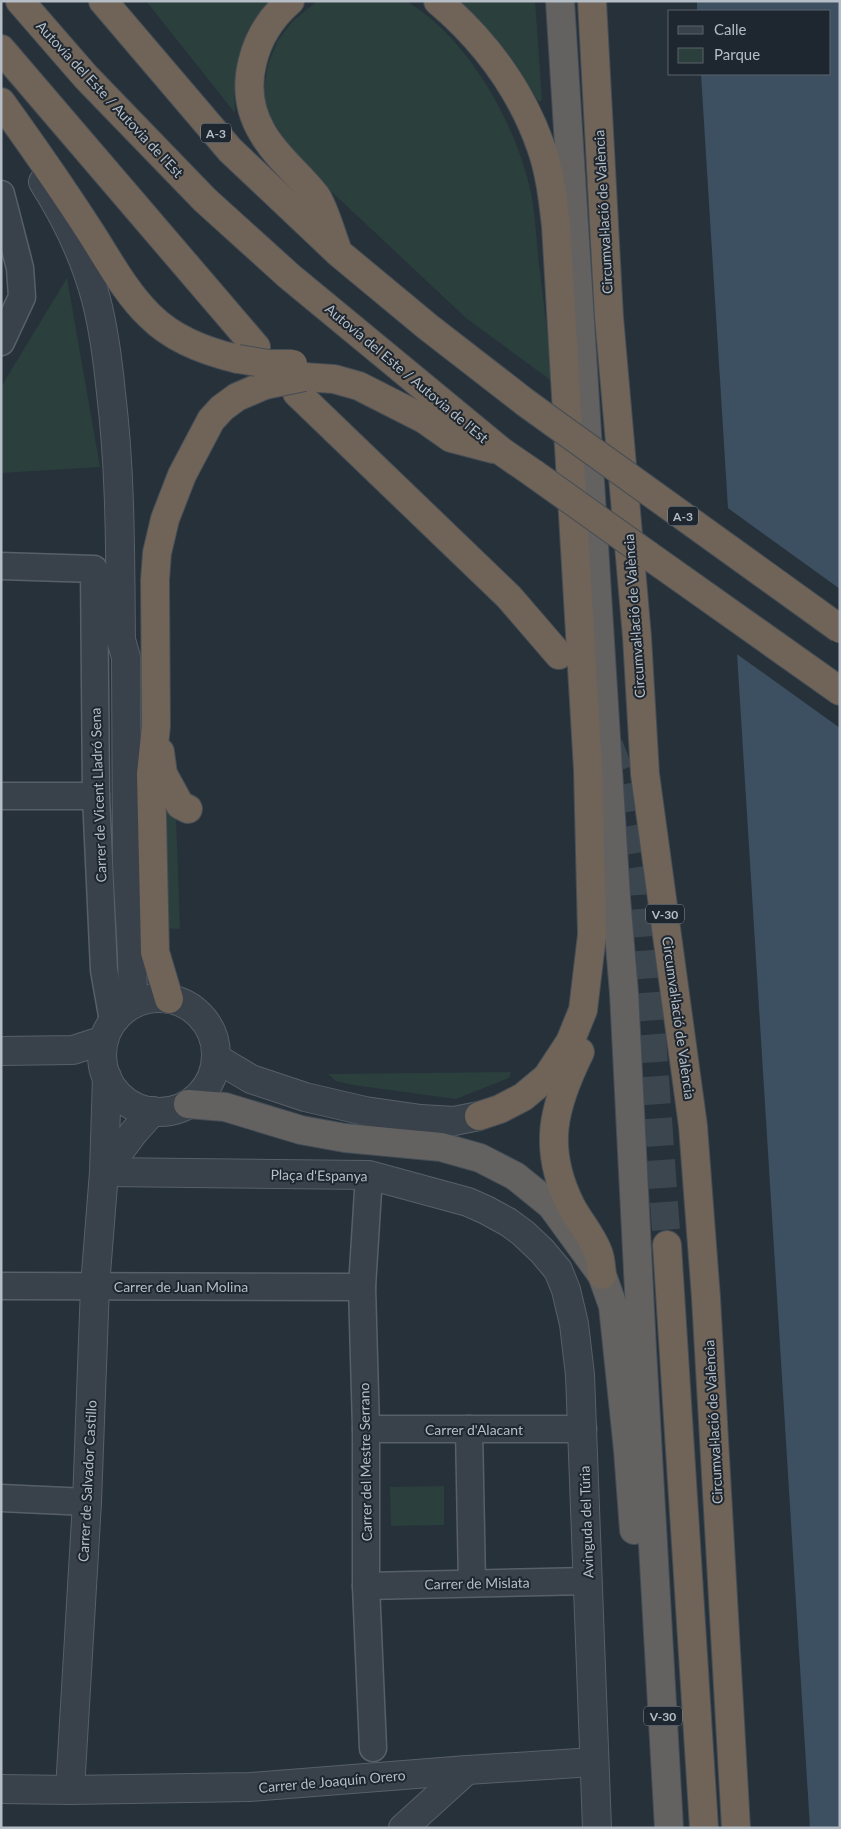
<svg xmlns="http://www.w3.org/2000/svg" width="841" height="1829" font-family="Lato,sans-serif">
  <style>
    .green { fill: #2b3f3d }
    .water { fill: #3d5061 }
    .pier { fill: #26313a }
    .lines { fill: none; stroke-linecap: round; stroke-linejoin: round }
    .motorway-tunnel { stroke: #3b464f; stroke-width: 28; stroke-dasharray: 28 14; stroke-linecap: butt }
    .minor-casing { stroke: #576069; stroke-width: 29 }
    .tertiary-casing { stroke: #576069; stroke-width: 30 }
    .trunk-casing { stroke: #444d56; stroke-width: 30 }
    .motorway-casing { stroke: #444d56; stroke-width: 30 }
    .minor { stroke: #39424b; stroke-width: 26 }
    .tertiary { stroke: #39424b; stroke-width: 28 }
    .trunk { stroke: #646261; stroke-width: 28 }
    .motorway { stroke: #706357; stroke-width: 28 }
    .motorway-bridge-casing { stroke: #444d56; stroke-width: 30; stroke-linecap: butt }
    .motorway-bridge { stroke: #706357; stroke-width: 28 }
    .labels { text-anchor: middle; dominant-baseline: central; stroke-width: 4; stroke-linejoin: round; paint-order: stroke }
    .shield { fill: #1e2730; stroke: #889099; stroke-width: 1 }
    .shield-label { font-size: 12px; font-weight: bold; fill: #b5bdc6 }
    .street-label { font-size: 14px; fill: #b5bdc6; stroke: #1e2730 }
  </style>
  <rect width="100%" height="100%" fill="#26313a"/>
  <!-- green -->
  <g class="green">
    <path d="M 146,1 L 270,1 C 266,6 261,11 257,16 C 238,42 233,82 235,113 Z"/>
    <path d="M 317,1 L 406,1 C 468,37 517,125 531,193 C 535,213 536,234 538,254 C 543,297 548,339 553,382 L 466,318 L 319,180 L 287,143 L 265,109 L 264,90 L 268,64 L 278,40 L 293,21 Z"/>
    <polygon points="456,1 535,1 542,100 539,102 514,66"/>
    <polygon points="67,278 100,467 1,473 1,387"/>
    <polygon points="160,792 176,818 180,929 163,928"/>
    <polygon points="511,1072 509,1078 456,1099 353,1085 336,1081 328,1074"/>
    <polygon points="444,1486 444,1525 391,1526 390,1487"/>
  </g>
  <!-- water -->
  <polygon class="water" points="697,1 840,1 840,1828 810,1828 701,74 830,74 830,11 697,11"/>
  <!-- pier -->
  <polygon class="pier" points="725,506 840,589 840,728 734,652"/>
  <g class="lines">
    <!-- motorway-tunnel -->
    <polyline class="motorway-tunnel" points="609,745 624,784 641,883 667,1245"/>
    <defs>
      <g id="minor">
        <polyline points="1,194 20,268 22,297 1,342"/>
        <polyline points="1,566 94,569 96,796 104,970 113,1021"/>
        <polyline points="1,796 96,796"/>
        <polyline points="369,1175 362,1287 366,1429 366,1586 373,1748"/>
        <polyline points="1,1286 362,1287"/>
        <polyline points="366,1429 583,1429"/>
        <polyline points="469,1429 472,1583"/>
        <polyline points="1,1498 87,1502"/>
        <polyline points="366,1586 588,1581"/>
      </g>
      <g id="tertiary">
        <path d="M 43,182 C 66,218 85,258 96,299 C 104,330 108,362 111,393 C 121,475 120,557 121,640 L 126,657 L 127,863 L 132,955 L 133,1004"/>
        <circle cx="159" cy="1055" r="57"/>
        <polyline points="1,1051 73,1050 104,1040"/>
        <polyline points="216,1058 251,1079 305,1097 365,1111 421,1119 454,1121 479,1116"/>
        <polyline points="104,1172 369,1175 468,1202 486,1210 508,1222 523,1233 542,1251 558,1270 566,1290 574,1324 580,1375 597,1828"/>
        <polyline points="104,1172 134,1132 153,1111"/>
        <polyline points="1,1789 70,1790 250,1787 467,1770 594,1762"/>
        <polyline points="70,1790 87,1502 95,1286 104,1172 107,1077"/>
        <polyline points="403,1828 467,1770"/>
      </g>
      <g id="trunk">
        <polyline points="560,1 616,898 624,993 642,1350 669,1828"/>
        <polyline points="188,1104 225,1107 301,1130 345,1138 441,1147 480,1158 515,1176 551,1205 602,1275 613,1306 628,1450 634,1530"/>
      </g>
      <g id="motorway">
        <polyline points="20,1 86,77 205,200 289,276 501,451 533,473"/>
        <polyline points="103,1 230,150 340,254 428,327 526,403"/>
        <path d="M 290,1 C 253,33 236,88 262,132 C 276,157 299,174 316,196 C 324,207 331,233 336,246"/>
        <path d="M 438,1 C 484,40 521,90 541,147 C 550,172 553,200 556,226 L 588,770 L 592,935 L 583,1010 L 570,1042 L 547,1077 L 523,1097 L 500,1109 L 479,1116"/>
        <polyline points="592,1 609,317 637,637 645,774 693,1126 706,1298 736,1828"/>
        <polyline points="1,49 256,347"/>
        <path d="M 1,102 C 32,145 62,188 91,233 C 109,261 126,293 150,316 C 173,339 207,352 238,359"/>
        <polyline points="304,377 334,379 359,386 424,419 451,438 493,449"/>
        <polyline points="297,393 509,597 559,655"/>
        <polyline points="648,555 840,691"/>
        <polyline points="160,752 163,774 180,805 188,809"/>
        <polyline points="169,999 155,952 151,774 156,726 155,580 157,553 165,519 182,475 211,420 222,408 237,397 265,385"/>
        <path d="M 580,1052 C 553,1107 542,1148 571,1206 C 579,1221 592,1236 598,1252 C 601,1259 601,1268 602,1275"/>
        <polyline points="667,1245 704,1828"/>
      </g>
    </defs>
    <!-- minor casing -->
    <use href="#minor" class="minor-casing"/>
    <!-- tertiary casing -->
    <use href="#tertiary" class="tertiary-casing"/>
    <!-- trunk casing -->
    <use href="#trunk" class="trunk-casing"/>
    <!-- motorway casing -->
    <use href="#motorway" class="motorway-casing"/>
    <!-- minor -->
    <use href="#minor" class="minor"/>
    <!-- tertiary -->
    <use href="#tertiary" class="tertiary"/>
    <!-- trunk -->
    <use href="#trunk" class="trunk"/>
    <!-- motorway -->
    <use href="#motorway" class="motorway"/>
    <defs>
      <g id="motorway-bridge">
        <polyline points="238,359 269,364 293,364"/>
        <polyline points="265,385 304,377"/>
        <polyline points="526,403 840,629"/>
        <polyline points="533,473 648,555"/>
      </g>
    </defs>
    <!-- motorway-bridge casing -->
    <use href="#motorway-bridge" class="motorway-bridge-casing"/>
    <!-- motorway-bridge -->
    <use href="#motorway-bridge" class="motorway-bridge"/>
  </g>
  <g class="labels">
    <!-- shield labels -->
    <g class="shield">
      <rect x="201" y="123.5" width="30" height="19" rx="4"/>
      <rect x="668" y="506.5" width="30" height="19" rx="4"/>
      <rect x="646" y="904.5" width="38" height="19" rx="4"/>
      <rect x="644" y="1706.5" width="38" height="19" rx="4"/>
    </g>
    <g class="shield-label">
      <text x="216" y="133">A-3</text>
      <text x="683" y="516">A-3</text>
      <text x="665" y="914">V-30</text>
      <text x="663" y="1716">V-30</text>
    </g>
    <!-- street labels -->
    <g class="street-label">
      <text transform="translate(110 99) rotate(47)">Autovía del Este / Autovia de l'Est</text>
      <text transform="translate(603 212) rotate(-93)">Circumval·lació de València</text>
      <text transform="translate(407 373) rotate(40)">Autovía del Este / Autovia de l'Est</text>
      <text transform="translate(634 616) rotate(-94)">Circumval·lació de València</text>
      <text transform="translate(98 795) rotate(-92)">Carrer de Vicent Lladró Sena</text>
      <text transform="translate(679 1018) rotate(82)">Circumval·lació de València</text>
      <text transform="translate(319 1175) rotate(1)">Plaça d'Espanya</text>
      <text x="181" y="1286">Carrer de Juan Molina</text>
      <text transform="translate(713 1422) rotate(-93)">Circumval·lació de València</text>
      <text x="474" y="1429">Carrer d'Alacant</text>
      <text transform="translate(365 1462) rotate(-91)">Carrer del Mestre Serrano</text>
      <text transform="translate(87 1481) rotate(-87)">Carrer de Salvador Castillo</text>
      <text transform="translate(586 1522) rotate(-92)">Avinguda del Túria</text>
      <text transform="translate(477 1583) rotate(-1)">Carrer de Mislata</text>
      <text transform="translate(332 1781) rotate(-5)">Carrer de Joaquín Orero</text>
    </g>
  </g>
  <!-- border -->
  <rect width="841" height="1829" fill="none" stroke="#b5bdc6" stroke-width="5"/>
  <!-- legend -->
  <rect x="668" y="10" width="162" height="65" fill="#1e2730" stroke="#5a636c"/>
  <rect x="678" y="26" width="25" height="8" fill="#39424b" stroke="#5a636c"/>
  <text x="714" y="35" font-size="15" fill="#b5bdc6">Calle</text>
  <rect x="678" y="48" width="25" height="15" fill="#2b3f3d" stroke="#5a636c"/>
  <text x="714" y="60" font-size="15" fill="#b5bdc6">Parque</text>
</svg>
